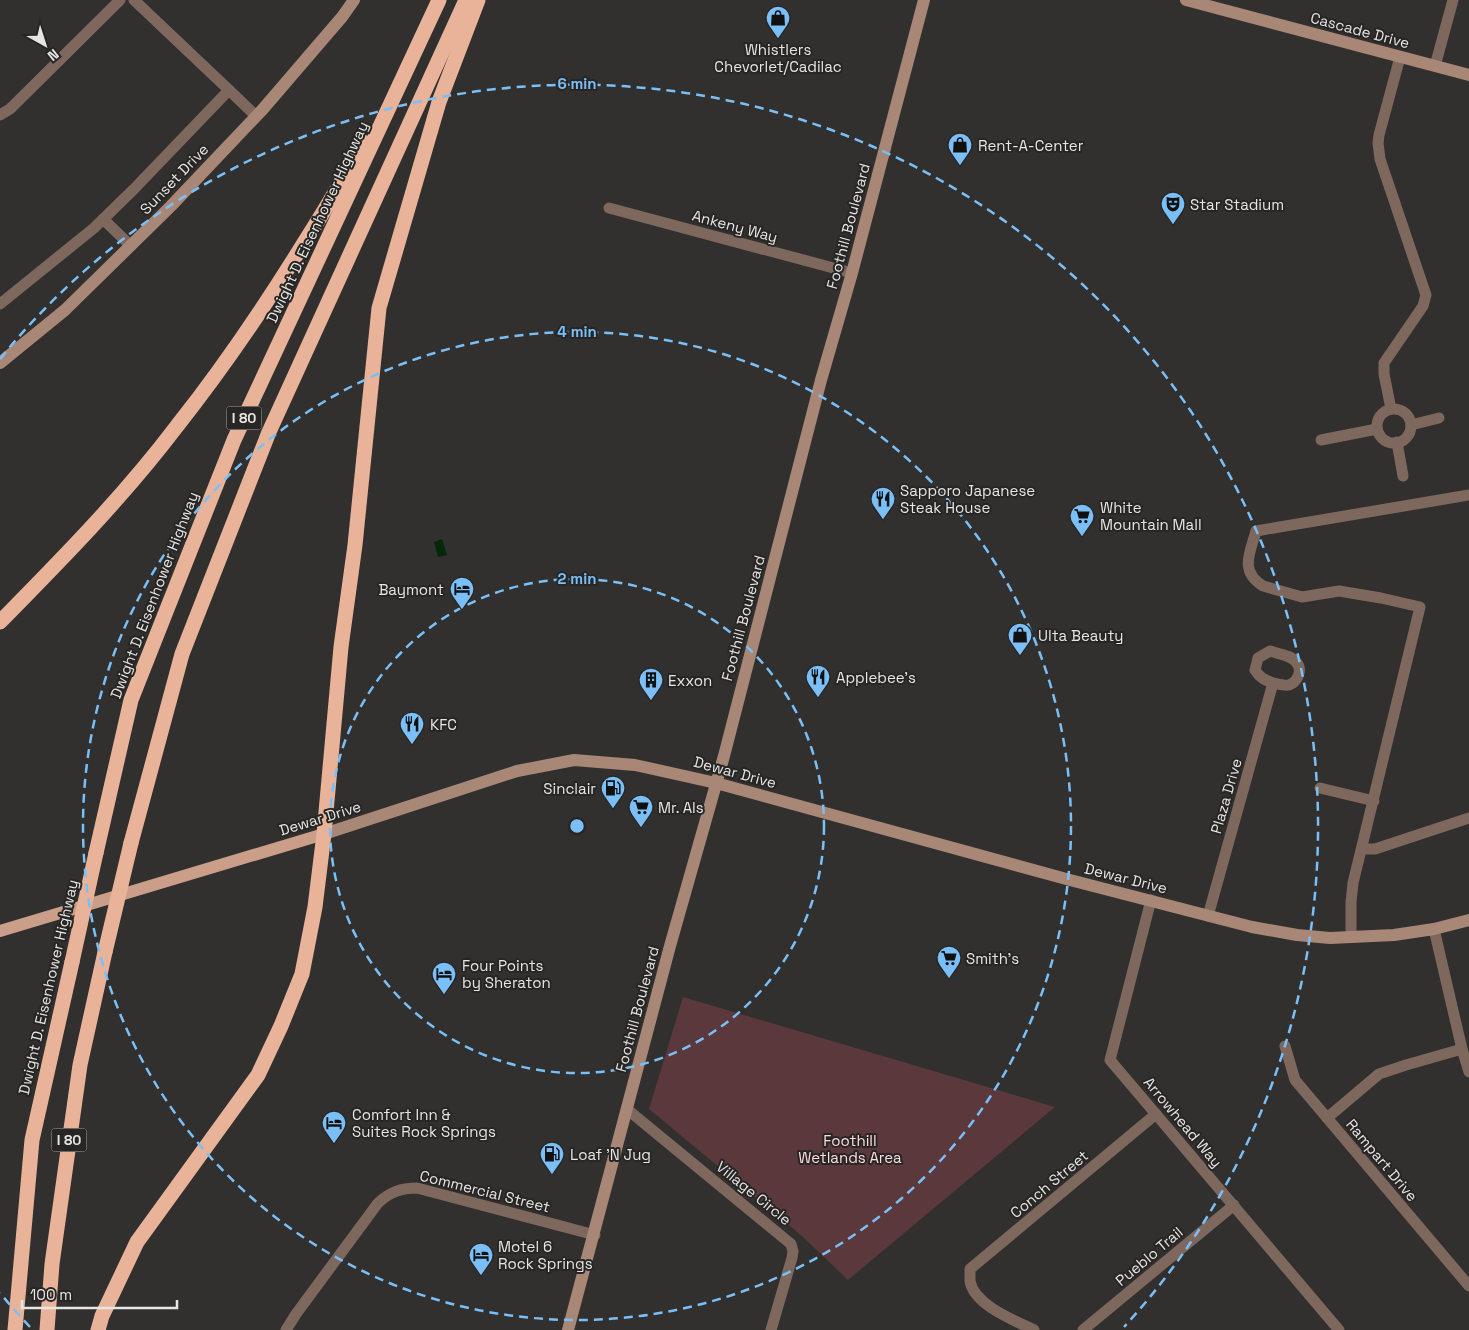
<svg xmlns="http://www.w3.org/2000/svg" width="1469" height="1330" font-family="'Space Grotesk',sans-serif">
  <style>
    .green { fill: #5b383c }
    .water { fill: #032908 }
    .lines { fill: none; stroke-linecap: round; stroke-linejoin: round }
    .street { stroke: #7e685e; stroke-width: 11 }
    .secondary { stroke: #a98776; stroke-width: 12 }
    .primary { stroke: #cb9e89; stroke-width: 12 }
    .highway { stroke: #e9b39a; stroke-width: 15 }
    .highway-bridge { stroke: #e9b39a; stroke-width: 15 }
    .ring { fill: none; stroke: #7abff8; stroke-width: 2.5; stroke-dasharray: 9 6 }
    .labels { text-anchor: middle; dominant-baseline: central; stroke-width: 4; stroke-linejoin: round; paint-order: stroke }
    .shield { fill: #272624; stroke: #acacaa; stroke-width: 1 }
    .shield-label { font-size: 14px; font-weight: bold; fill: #e5e5e3 }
    .street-label { font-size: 15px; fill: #e5e5e3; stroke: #272624 }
    .poi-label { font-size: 15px; fill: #e5e5e3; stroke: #272624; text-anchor: start }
    .park-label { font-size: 15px; fill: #fedadd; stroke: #272624 }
    .centre { fill: #7abff8; stroke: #272624; stroke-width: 2.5 }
    .ring-label { font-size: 15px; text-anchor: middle; font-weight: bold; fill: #7abff8; stroke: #272624; stroke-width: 4; stroke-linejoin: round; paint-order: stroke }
  </style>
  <rect width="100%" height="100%" fill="#31302e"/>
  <!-- green -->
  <polygon class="green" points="683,997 1055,1107 848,1280 802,1236 649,1109"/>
  <!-- water -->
  <polygon class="water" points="442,539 447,555 438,557 434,542"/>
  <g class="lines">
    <!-- street -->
    <g class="street">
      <polyline points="134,0 229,90"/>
      <polyline points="1435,66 1453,0"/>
      <polyline points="0,115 10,109 120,0"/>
      <polyline points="609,208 852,273"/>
      <polyline points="103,219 131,246"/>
      <polyline points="0,304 94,228 134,189 229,90 256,116"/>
      <polyline points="1391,409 1384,374 1384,363 1423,306 1426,295 1380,159 1378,143 1379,135 1400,57"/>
      <circle cx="1394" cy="426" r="17"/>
      <polyline points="1411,425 1439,418"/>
      <polyline points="1321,440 1377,429"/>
      <polyline points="1397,442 1403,476"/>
      <polyline points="1320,788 1374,801"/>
      <polyline points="1362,849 1375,849 1469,818"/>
      <polyline points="1151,900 1110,1060 1339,1330"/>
      <path d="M 1208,916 L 1273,683 C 1278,684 1285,686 1289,685 C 1298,682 1303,669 1296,662 C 1291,655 1278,654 1270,651 L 1258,658 L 1255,670 C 1260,678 1265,680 1273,683"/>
      <polyline points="1434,929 1462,1049 1469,1072"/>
      <path d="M 1351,937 L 1351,902 L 1353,883 L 1420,607 L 1381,598 L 1339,591 L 1302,597 L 1263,586 C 1239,571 1250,553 1256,531 L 1469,495"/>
      <polyline points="1285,1046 1295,1080 1469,1286"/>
      <polyline points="628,1110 791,1244 793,1251 792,1258 771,1330"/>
      <polyline points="1327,1118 1379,1074 1406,1065 1462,1049"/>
      <path d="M 286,1330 L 296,1314 L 378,1203 C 390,1192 401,1188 417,1188 L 595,1235"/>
      <path d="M 1034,1330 C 1014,1320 974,1305 970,1281 C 970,1277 970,1273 970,1269 L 1156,1114"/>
      <polyline points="1083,1330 1234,1205"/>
    </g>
    <!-- secondary -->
    <g class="secondary">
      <polyline points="1186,0 1469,75"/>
      <polyline points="0,363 65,310 171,206 263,109 342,17 354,0"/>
      <polyline points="324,834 517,771 574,760 635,765 716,783 1070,880 1252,927 1297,935 1330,938 1394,935 1434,929 1469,920"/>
      <polyline points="568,1330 670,946 724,756 821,380 852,273 924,0"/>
    </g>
    <!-- primary -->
    <polyline class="primary" points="0,931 324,834"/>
    <!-- highway -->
    <g class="highway">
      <path d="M 0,622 C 62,559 124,496 177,426 C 223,368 265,306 304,243 C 325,210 345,177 363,142"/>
      <polyline points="131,843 182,654 269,432 466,0"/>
      <polyline points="96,853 131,700 234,440 439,0"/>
      <polyline points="15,1330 32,1140 72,962"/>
      <polyline points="47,1330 52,1264 80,1065 105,952"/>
      <polyline points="98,1330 102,1316 137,1242 258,1075 281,1026 302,974 315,907 324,834 341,647 355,545 379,308 439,102 478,0"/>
    </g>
    <!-- highway-bridge -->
    <g class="highway-bridge">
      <polyline points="105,952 131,843"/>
      <polyline points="72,962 96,853"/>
    </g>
  </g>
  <!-- distance rings -->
  <g class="ring">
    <circle cx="577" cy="826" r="247"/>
    <circle cx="577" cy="826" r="494"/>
    <path d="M30 1327A742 742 0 0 1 0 1293M0 359A742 742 0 1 1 1124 1327"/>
  </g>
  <!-- icons -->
  <defs>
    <symbol id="shop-pin" viewBox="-11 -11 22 30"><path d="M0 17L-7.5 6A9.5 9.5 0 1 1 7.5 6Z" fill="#7abff8" stroke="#272624"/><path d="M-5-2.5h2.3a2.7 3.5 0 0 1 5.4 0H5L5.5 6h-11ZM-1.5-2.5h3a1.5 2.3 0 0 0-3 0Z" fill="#111"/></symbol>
    <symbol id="theatre-pin" viewBox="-11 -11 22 30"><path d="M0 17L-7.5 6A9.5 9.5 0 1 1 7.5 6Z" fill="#7abff8" stroke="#272624"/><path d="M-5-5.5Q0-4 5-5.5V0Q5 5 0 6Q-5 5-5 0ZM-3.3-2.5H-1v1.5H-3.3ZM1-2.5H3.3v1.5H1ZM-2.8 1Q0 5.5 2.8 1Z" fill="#111"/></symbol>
    <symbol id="restaurant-pin" viewBox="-11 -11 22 30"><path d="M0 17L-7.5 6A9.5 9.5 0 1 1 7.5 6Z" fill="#7abff8" stroke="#272624"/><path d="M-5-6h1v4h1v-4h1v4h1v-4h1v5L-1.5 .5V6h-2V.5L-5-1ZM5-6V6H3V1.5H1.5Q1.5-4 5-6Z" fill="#111"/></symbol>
    <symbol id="supermarket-pin" viewBox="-11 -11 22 30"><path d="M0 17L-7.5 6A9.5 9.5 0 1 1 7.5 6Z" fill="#7abff8" stroke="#272624"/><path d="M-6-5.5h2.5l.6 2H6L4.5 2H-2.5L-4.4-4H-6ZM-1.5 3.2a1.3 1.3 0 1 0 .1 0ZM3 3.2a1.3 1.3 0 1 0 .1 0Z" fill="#111"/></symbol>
    <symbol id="hotel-pin" viewBox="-11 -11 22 30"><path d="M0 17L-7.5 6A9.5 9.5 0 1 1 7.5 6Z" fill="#7abff8" stroke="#272624"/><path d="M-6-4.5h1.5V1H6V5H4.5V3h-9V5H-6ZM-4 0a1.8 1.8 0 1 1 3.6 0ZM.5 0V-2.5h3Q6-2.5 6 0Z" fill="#111"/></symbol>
    <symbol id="building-pin" viewBox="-11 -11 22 30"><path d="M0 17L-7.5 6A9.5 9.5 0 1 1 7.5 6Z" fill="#7abff8" stroke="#272624"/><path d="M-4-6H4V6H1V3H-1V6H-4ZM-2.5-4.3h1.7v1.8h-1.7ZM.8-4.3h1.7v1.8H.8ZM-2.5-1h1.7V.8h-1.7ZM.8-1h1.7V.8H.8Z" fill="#111"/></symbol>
    <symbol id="fuel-pin" viewBox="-11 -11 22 30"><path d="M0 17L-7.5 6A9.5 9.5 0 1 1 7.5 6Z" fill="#7abff8" stroke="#272624"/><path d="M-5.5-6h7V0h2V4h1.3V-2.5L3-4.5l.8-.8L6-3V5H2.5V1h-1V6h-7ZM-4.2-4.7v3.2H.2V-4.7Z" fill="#111"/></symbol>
  </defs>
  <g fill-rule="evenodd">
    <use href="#shop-pin" x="764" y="4" width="28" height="38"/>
    <use href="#shop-pin" x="946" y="131" width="28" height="38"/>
    <use href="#theatre-pin" x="1159" y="190" width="28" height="38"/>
    <use href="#restaurant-pin" x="869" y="485" width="28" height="38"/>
    <use href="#supermarket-pin" x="1068" y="502" width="28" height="38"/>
    <use href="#hotel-pin" x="448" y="575" width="28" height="38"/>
    <use href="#shop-pin" x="1006" y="621" width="28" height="38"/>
    <use href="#restaurant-pin" x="804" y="663" width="28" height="38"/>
    <use href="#building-pin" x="637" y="666" width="28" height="38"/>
    <use href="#restaurant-pin" x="398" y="710" width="28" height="38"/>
    <use href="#fuel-pin" x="599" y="774" width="28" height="38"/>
    <use href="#supermarket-pin" x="627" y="793" width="28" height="38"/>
    <use href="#supermarket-pin" x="935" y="944" width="28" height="38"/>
    <use href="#hotel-pin" x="430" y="960" width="28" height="38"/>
    <use href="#hotel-pin" x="320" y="1109" width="28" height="38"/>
    <use href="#fuel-pin" x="538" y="1140" width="28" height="38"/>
    <use href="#hotel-pin" x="467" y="1241" width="28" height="38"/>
  </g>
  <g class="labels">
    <!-- shield labels -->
    <g class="shield">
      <rect x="226.5" y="406.5" width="35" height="23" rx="4"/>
      <rect x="51.5" y="1128.5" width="35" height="23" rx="4"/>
    </g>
    <g class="shield-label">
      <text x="244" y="418">I 80</text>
      <text x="69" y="1140">I 80</text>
    </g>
    <!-- street labels -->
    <g class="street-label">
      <text transform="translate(1360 30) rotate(15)">Cascade Drive</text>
      <text transform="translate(174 179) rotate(-46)">Sunset Drive</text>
      <text transform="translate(317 222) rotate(-65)">Dwight D. Eisenhower Highway</text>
      <text transform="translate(735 226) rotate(15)">Ankeny Way</text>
      <text transform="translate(848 226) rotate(-75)">Foothill Boulevard</text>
      <text transform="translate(154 595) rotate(-69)">Dwight D. Eisenhower Highway</text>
      <text transform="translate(743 618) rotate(-75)">Foothill Boulevard</text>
      <text transform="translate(735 772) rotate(15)">Dewar Drive</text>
      <text transform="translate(1226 796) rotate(-74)">Plaza Drive</text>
      <text transform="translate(320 818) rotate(-17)">Dewar Drive</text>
      <text transform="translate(1126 878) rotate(14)">Dewar Drive</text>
      <text transform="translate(48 987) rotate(-77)">Dwight D. Eisenhower Highway</text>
      <text transform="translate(637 1009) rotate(-75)">Foothill Boulevard</text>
      <text transform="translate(1183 1122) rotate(50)">Arrowhead Way</text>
      <text transform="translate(1382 1160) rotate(50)">Rampart Drive</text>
      <text transform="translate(1049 1184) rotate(-40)">Conch Street</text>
      <text transform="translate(485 1191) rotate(14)">Commercial Street</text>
      <text transform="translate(754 1193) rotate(39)">Village Circle</text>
      <text transform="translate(1149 1256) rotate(-40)">Pueblo Trail</text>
    </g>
    <!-- poi labels -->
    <g class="poi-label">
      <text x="778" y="49" text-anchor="middle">Whistlers<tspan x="778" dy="17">Chevorlet/Cadilac</tspan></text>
      <text x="978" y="145">Rent-A-Center</text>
      <text x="1190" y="204">Star Stadium</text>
      <text x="900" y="490">Sapporo Japanese<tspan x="900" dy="17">Steak House</tspan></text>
      <text x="1100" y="507">White<tspan x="1100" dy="17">Mountain Mall</tspan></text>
      <text x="444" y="589" text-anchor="end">Baymont</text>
      <text x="1038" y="635">Ulta Beauty</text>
      <text x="836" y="677">Applebee's</text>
      <text x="668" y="680">Exxon</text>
      <text x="430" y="724">KFC</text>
      <text x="596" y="788" text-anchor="end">Sinclair</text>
      <text x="658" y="807">Mr. Als</text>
      <text x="966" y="958">Smith's</text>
      <text x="462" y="965">Four Points<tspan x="462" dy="17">by Sheraton</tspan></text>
      <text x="352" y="1114">Comfort Inn &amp;<tspan x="352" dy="17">Suites Rock Springs</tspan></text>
      <text x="570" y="1154">Loaf 'N Jug</text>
      <text x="498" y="1246">Motel 6<tspan x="498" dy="17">Rock Springs</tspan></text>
    </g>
    <!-- park labels -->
    <g class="park-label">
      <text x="850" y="1140">Foothill<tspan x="850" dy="17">Wetlands Area</tspan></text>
    </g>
  </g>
  <circle cx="577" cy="826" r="8" class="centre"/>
  <g class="ring-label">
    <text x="577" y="89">6 min</text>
    <text x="577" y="337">4 min</text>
    <text x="577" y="584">2 min</text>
  </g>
  <!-- north arrow -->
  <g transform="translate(45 45) rotate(141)" stroke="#272624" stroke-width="4" paint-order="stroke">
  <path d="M0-4L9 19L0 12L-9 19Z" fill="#e5e5e3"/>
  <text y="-8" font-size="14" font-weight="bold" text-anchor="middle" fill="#e5e5e3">N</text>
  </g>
  <!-- scale -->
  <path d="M22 1300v8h155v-8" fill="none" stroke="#e5e5e3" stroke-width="2.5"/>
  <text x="30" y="1300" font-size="15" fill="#e5e5e3" stroke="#272624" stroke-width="4" paint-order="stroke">100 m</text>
</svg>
